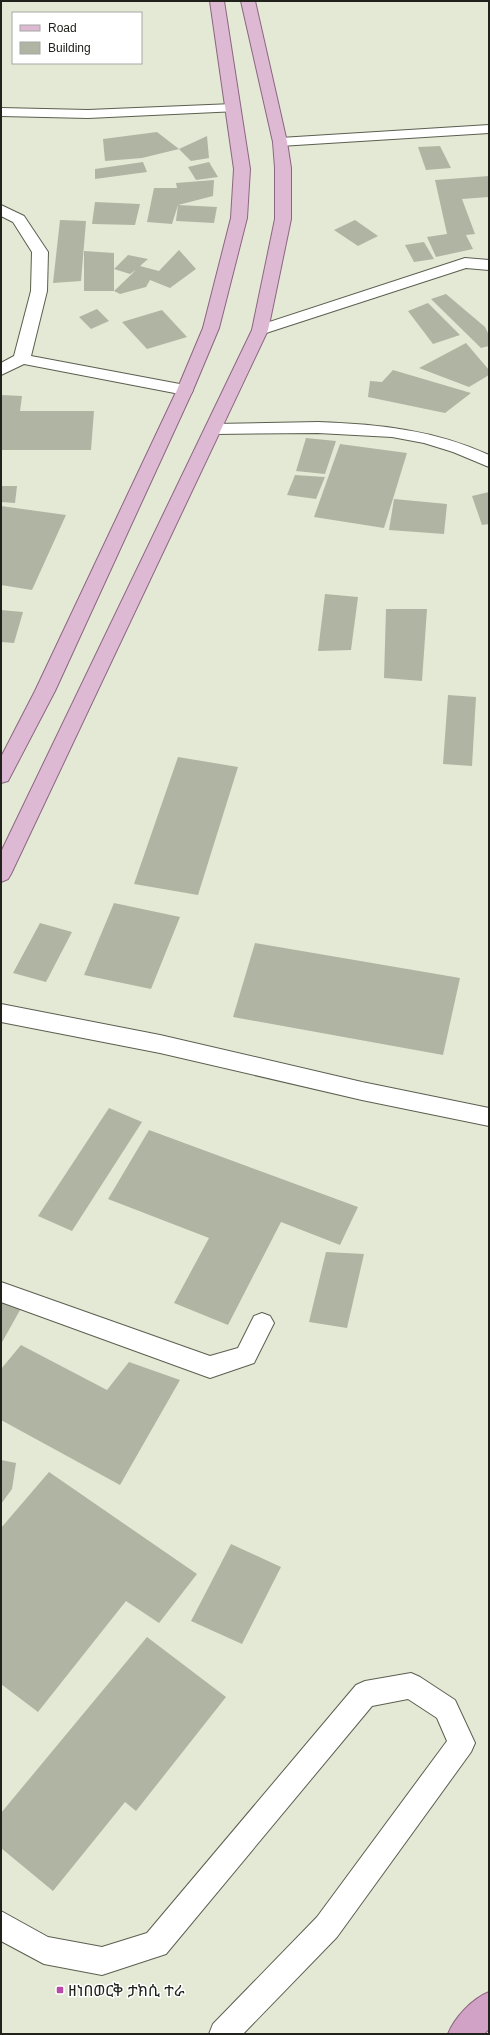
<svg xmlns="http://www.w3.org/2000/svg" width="490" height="2035" font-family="Helvetica,'Noto Sans Ethiopic',sans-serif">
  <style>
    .building { fill: #b0b5a3 }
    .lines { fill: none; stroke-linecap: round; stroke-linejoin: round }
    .service-casing { stroke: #5b5f4f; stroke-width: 2 }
    .minor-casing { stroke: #5b5f4f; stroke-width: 2 }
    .primary-casing { stroke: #8c6681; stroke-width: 2 }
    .trunk-casing { stroke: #8c6681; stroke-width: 2 }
    .service { fill: #fff; fill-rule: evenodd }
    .minor { fill: #fff; fill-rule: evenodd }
    .primary { fill: #ddb9d4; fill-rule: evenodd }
    .trunk { fill: #d2a2c6; fill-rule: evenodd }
    .poi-dot { fill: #b949a6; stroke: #fff; stroke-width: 1.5 }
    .labels { text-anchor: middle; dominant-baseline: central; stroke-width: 3; stroke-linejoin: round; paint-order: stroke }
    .near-poi-label { font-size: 16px; fill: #20221b; stroke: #fff; text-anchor: start }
  </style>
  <rect width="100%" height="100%" fill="#e4e9d6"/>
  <!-- building -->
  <g class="building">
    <polygon points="157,132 179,149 207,136 209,158 191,161 179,149 142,158 105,161 103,139"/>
    <polygon points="440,146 451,168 426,170 418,147"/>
    <polygon points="143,162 147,172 95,179 95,169"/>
    <polygon points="209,162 218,177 196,180 188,167"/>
    <polygon points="489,176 489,197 462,199 475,234 466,235 473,249 436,257 427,237 447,234 435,180"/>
    <polygon points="214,180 213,196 178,205 217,207 214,223 176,221 178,205 172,224 147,222 154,188 177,188 176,183"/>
    <polygon points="95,202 140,204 135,225 92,224"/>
    <polygon points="60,220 86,221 81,281 53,283"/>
    <polygon points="355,220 378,236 358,246 334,230"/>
    <polygon points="424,242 434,259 414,262 405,245"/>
    <polygon points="179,250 196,269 170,288 150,280 146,287 120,294 114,291 84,291 84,251 114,253 114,291 136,270 130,274 114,269 128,255 148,259 140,266 159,271"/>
    <polygon points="446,294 485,327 489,335 489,346 481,348 431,299"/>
    <polygon points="428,303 460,335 433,344 408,311"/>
    <polygon points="97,309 109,321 91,329 79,317"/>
    <polygon points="162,310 187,337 147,349 122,322"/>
    <polygon points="466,343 489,370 489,375 469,387 419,368"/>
    <polygon points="393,370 471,393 445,413 368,397 370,381 382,382"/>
    <polygon points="1,395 22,396 20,411 94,411 91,450 1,450"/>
    <polygon points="306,438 336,441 325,474 296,471"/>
    <polygon points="340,444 407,453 384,528 314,517"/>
    <polygon points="295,475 325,477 316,499 287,495"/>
    <polygon points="1,486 17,486 15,503 1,502"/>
    <polygon points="489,492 489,524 482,525 472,496"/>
    <polygon points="394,499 447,504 444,534 389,530"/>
    <polygon points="1,506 66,515 32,590 1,585"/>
    <polygon points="325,594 358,597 351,650 318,651"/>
    <polygon points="386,609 427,609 422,681 384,678"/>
    <polygon points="1,610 23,612 14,643 1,642"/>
    <polygon points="448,695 476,697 472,766 443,764"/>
    <polygon points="178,757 238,767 198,895 134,884"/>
    <polygon points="114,903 180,917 151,989 84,975"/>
    <polygon points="40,923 72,932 46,982 13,973"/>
    <polygon points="255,943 460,978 443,1055 233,1017"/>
    <polygon points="109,1108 142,1122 72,1231 38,1216"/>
    <polygon points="149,1130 358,1207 340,1245 281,1222 228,1325 174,1303 209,1238 108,1199"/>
    <polygon points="326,1252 364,1254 347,1328 309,1322"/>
    <polygon points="1,1295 24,1303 1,1344"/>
    <polygon points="21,1345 107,1390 129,1362 180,1380 120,1485 1,1420 1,1369"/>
    <polygon points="1,1460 16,1463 12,1489 1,1504"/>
    <polygon points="49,1472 197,1574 159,1623 126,1601 38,1712 1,1684 1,1528"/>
    <polygon points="231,1544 281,1567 242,1644 191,1621"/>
    <polygon points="147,1637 226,1697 136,1811 125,1802 53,1891 1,1848 1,1813"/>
  </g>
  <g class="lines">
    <defs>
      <g id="service">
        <polygon points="1,1282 210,1356 238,1348 254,1316 262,1313 270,1316 274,1323 254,1363 210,1378 1,1302"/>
        <polygon points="411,1673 420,1677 455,1700 475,1743 471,1752 337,1937 243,2034 209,2034 213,2024 317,1917 447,1741 437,1718 408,1699 372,1706 166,1954 102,1975 44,1964 1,1941 1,1911 48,1937 102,1947 147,1933 356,1685 365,1681"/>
      </g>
      <g id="minor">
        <polygon points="233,104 238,105 240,108 238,111 88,118 1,116 1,108 88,110"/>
        <polygon points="489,125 489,133 280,146 275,145 273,142 275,139 280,138"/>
        <polygon points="1,205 24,216 48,252 47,291 31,356 185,385 191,386 193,390 191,394 185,395 24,364 1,375 1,363 14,356 31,291 32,252 13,222 1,216"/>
        <polygon points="465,258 489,260 489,270 466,268 266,333 260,335 254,333 252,330 254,327"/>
        <path d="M 318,422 C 378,424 435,430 489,455 L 489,467 L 453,452 L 424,443 L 392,437 L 318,433 L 214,434 L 208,433 L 205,429 L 208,425 L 214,424 Z"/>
        <polygon points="1,1004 160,1035 362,1082 489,1108 489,1126 362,1100 160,1053 1,1022"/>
      </g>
      <g id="primary">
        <polygon points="210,1 224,1 250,169 247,218 219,328 193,390 55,691 8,781 1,783 1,757 35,691 177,390 203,328 231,218 234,169"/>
        <polygon points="241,1 255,1 287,142 291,168 291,219 268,330 11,874 8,879 1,882 1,852 252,330 275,219 275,168 273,142"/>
      </g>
      <path id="trunk" d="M 489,1992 L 489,2029 L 484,2034 L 448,2034 C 455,2017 472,1999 489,1992 Z"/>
    </defs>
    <!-- service casing -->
    <use href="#service" class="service-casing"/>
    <!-- minor casing -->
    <use href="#minor" class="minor-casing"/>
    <!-- primary casing -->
    <use href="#primary" class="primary-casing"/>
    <!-- trunk casing -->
    <use href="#trunk" class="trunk-casing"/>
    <!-- service -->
    <use href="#service" class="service"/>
    <!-- minor -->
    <use href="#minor" class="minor"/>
    <!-- primary -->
    <use href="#primary" class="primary"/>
    <!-- trunk -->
    <use href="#trunk" class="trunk"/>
  </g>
  <!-- markers -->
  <rect class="poi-dot" x="56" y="1986" width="8" height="8" rx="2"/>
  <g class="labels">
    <!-- near-poi labels -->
    <g class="near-poi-label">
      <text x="68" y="1990">ዘነበወርቅ ታክሲ ተራ</text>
    </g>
  </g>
  <!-- border -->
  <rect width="490" height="2035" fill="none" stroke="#20221b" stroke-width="4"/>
  <!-- legend -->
  <rect x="12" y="12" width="130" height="52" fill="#ffffff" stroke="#a6a7a4"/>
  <rect x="20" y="25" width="20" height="6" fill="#ddb9d4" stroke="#a6a7a4"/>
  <text x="48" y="32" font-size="12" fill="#20221b">Road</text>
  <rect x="20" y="42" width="20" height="12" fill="#b0b5a3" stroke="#a6a7a4"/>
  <text x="48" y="52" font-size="12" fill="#20221b">Building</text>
</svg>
